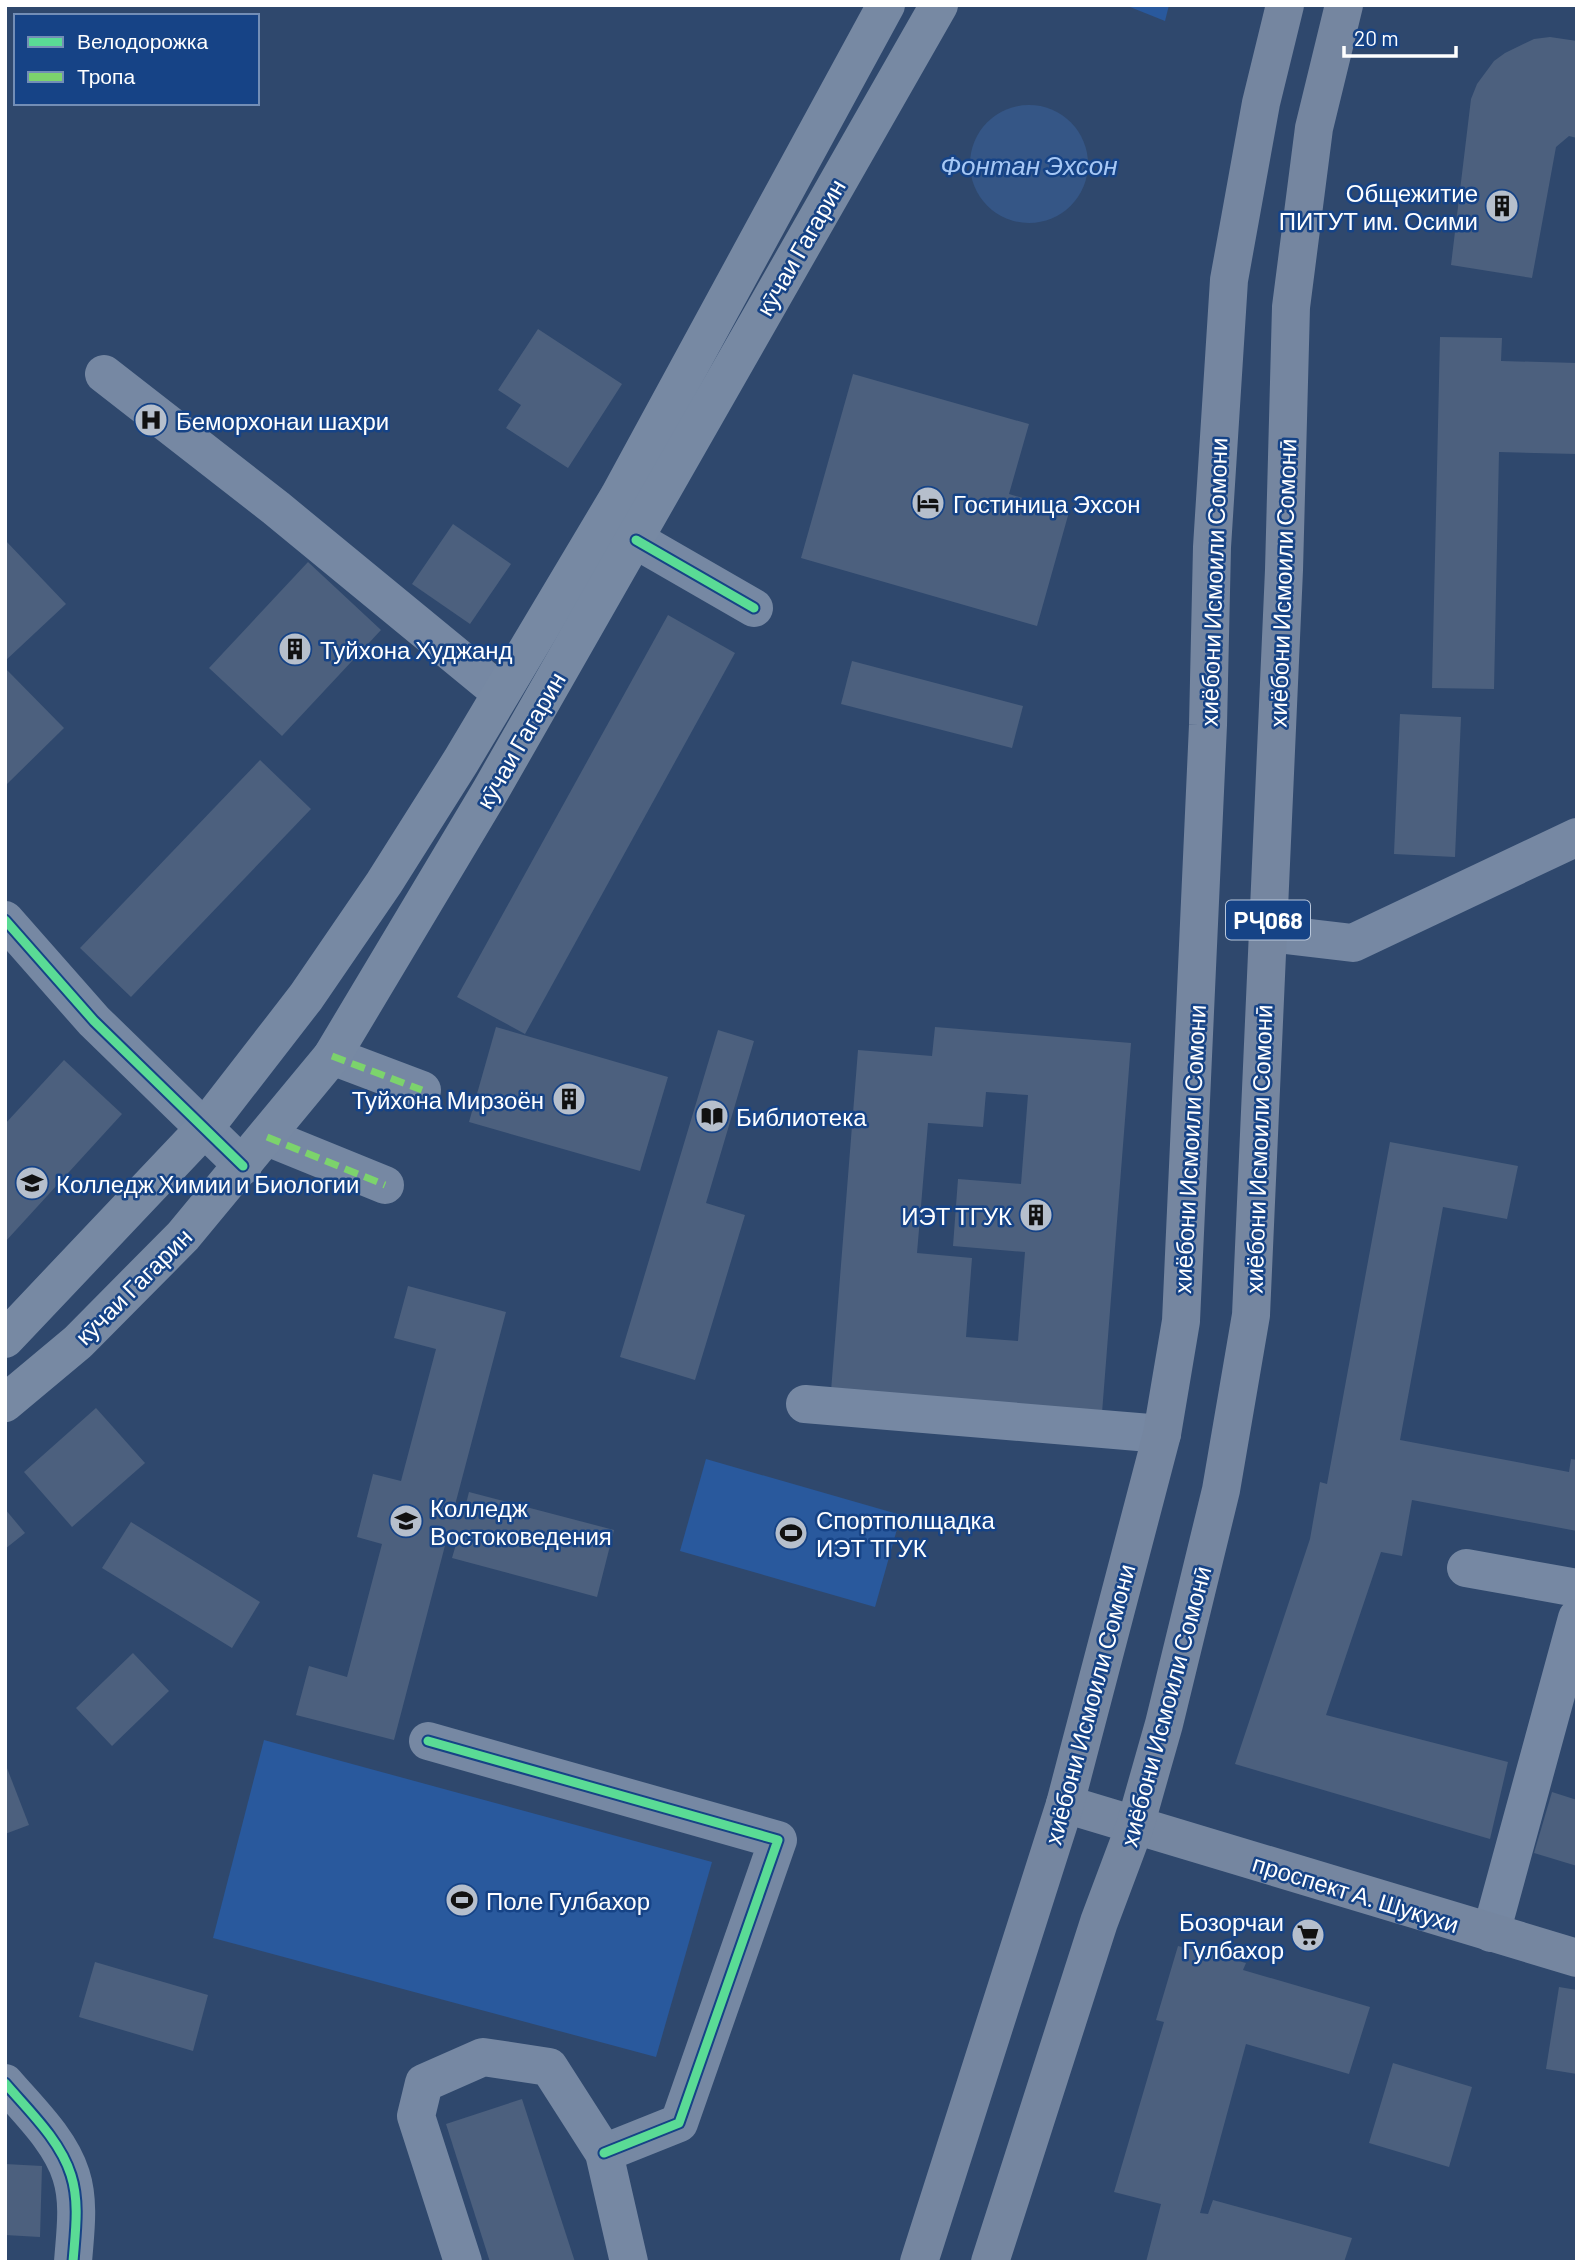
<svg xmlns="http://www.w3.org/2000/svg" width="1582" height="2267" font-family="Barlow,sans-serif">
  <style>
    .green { fill: #29599d }
    .water { fill: #355686 }
    .building { fill: #4c607e; fill-rule: evenodd }
    .lines { fill: none; stroke-linecap: round; stroke-linejoin: round }
    .minor { stroke: #7688a3; stroke-width: 38 }
    .major { stroke: #7586a0; stroke-width: 38 }
    .highway { stroke: #7789a3; stroke-width: 38 }
    .quiet { stroke: #7cd36c; stroke-width: 7; stroke-dasharray: 14 7; stroke-linecap: butt }
    .cycleway-casing { stroke: #164386; stroke-width: 13 }
    .cycleway { stroke: #5adb95; stroke-width: 9 }
    .labels { text-anchor: middle; dominant-baseline: central; stroke-width: 5; stroke-linejoin: round; paint-order: stroke }
    .shield { fill: #164386; stroke: #b9c7db; stroke-width: 2 }
    .shield-label { font-size: 23px; font-weight: bold; fill: #fff }
    .poi-label { font-size: 24px; fill: #fff; stroke: #164386; text-anchor: start }
    .street-label { font-size: 24px; fill: #fff; stroke: #164386 }
    .water-label { font-size: 26px; font-style: italic; fill: #a7c8f5; stroke: #164386 }
  </style>
  <rect width="100%" height="100%" fill="#2f486d"/>
  <!-- green -->
  <g class="green">
    <polygon points="1125,5 1169,5 1165,21"/>
    <polygon points="706,1459 901,1515 875,1607 680,1551"/>
    <polygon points="264,1740 712,1862 656,2057 213,1938"/>
  </g>
  <!-- water -->
  <circle class="water" cx="1029" cy="164" r="59"/>
  <!-- building -->
  <g class="building">
    <polygon points="1550,37 1577,41 1577,138 1569,136 1556,147 1532,278 1451,265 1471,99 1477,84 1494,61 1505,53 1534,39"/>
    <polygon points="538,329 622,384 568,468 506,428 521,405 498,390"/>
    <polygon points="1440,337 1502,338 1501,361 1577,363 1577,454 1499,452 1494,689 1432,688"/>
    <polygon points="853,374 1029,424 1009,494 1069,512 1037,626 801,558"/>
    <polygon points="453,524 511,564 470,624 412,584"/>
    <polygon points="5,540 66,604 5,661"/>
    <polygon points="308,562 381,630 282,736 209,668"/>
    <polygon points="668,615 735,653 525,1034 457,997"/>
    <polygon points="852,661 1023,706 1012,748 841,704"/>
    <polygon points="5,668 64,728 5,786"/>
    <polygon points="1400,714 1461,717 1455,857 1394,854"/>
    <polygon points="260,760 311,809 131,997 80,948"/>
    <polygon points="496,1027 668,1077 640,1171 469,1122"/>
    <path d="M 935,1027 L 1131,1043 L 1102,1413 L 831,1391 L 858,1050 L 932,1056 ZM 986,1092 L 1028,1095 L 1021,1184 L 958,1179 L 953,1246 L 1025,1252 L 1018,1341 L 966,1337 L 972,1258 L 917,1253 L 928,1123 L 983,1127 Z"/>
    <polygon points="718,1030 754,1041 706,1203 745,1215 695,1380 620,1357"/>
    <polygon points="64,1060 122,1114 5,1242 5,1124"/>
    <polygon points="1390,1142 1518,1166 1507,1219 1443,1207 1400,1440 1569,1472 1571,1459 1577,1460 1577,1531 1412,1500 1402,1556 1381,1552 1326,1715 1508,1762 1490,1839 1235,1764 1310,1539 1320,1482 1327,1484"/>
    <polygon points="408,1286 506,1312 455,1505 465,1508 469,1492 614,1530 597,1597 452,1558 457,1541 447,1538 394,1740 296,1715 309,1666 347,1677 382,1544 357,1537 373,1474 401,1481 436,1349 394,1338"/>
    <polygon points="96,1408 145,1463 72,1527 24,1472"/>
    <polygon points="5,1509 25,1533 5,1549"/>
    <polygon points="131,1522 260,1602 232,1648 102,1568"/>
    <polygon points="133,1653 169,1691 112,1746 76,1708"/>
    <polygon points="5,1763 29,1825 5,1834"/>
    <polygon points="1552,1792 1577,1800 1577,1866 1534,1853"/>
    <polygon points="1178,1946 1246,1963 1243,1970 1370,2007 1349,2074 1246,2044 1200,2213 1208,2214 1213,2200 1352,2238 1344,2262 1146,2262 1161,2204 1114,2192 1164,2022 1156,2020"/>
    <polygon points="95,1962 208,1995 193,2051 79,2017"/>
    <polygon points="1559,1987 1577,1990 1577,2074 1546,2069"/>
    <polygon points="1393,2063 1472,2087 1449,2167 1369,2143"/>
    <polygon points="522,2099 575,2262 490,2262 446,2124"/>
    <polygon points="5,2164 42,2166 40,2237 5,2235"/>
  </g>
  <g class="lines">
    <!-- minor -->
    <g class="minor">
      <polyline points="104,374 276,508 501,693"/>
      <polyline points="636,540 754,608"/>
      <polyline points="5,920 94,1021 243,1166"/>
      <polyline points="1268,933 1353,943 1577,837"/>
      <polyline points="332,1056 422,1090"/>
      <polyline points="267,1137 385,1185"/>
      <polyline points="805,1404 1162,1434"/>
      <polyline points="1466,1568 1577,1588"/>
      <polyline points="428,1741 778,1840 679,2123 604,2153"/>
      <polyline points="1491,1933 1577,1618"/>
      <path d="M 5,2083 C 29,2111 60,2140 71,2175 C 80,2203 75,2234 73,2262"/>
      <polyline points="463,2262 416,2116 424,2083 483,2057 549,2067 604,2153 629,2262"/>
    </g>
    <!-- major -->
    <g class="major">
      <polyline points="1065,1804 1577,1958"/>
      <polyline points="919,2262 1065,1804 1162,1434 1181,1321 1208,725 1212,547 1229,280 1261,103 1285,5"/>
      <polyline points="990,2262 1099,1922 1135,1826 1164,1724 1221,1490 1251,1315 1284,570 1291,307 1314,128 1344,5"/>
    </g>
    <!-- highway -->
    <g class="highway">
      <polyline points="5,1339 203,1130 306,997 384,883 461,761 619,496 886,5"/>
      <polyline points="5,1403 78,1342 183,1236 332,1056 491,790 939,5"/>
    </g>
    <!-- quiet -->
    <g class="quiet">
      <polyline points="332,1056 422,1090"/>
      <polyline points="267,1137 385,1185"/>
    </g>
    <defs>
      <g id="cycleway">
        <polyline points="636,540 754,608"/>
        <polyline points="5,920 94,1021 243,1166"/>
        <polyline points="428,1741 778,1840 679,2123 604,2153"/>
        <path d="M 5,2083 C 29,2111 60,2140 71,2175 C 80,2203 75,2234 73,2262"/>
      </g>
    </defs>
    <!-- cycleway casing -->
    <use href="#cycleway" class="cycleway-casing"/>
    <!-- cycleway -->
    <use href="#cycleway" class="cycleway"/>
  </g>
  <!-- icons -->
  <defs>
    <symbol id="building-disc" viewBox="-11 -11 22 22"><circle r="9.5" fill="#b6bfcc" stroke="#164386"/><path d="M-4-6H4V6H1V3H-1V6H-4ZM-2.5-4.3h1.7v1.8h-1.7ZM.8-4.3h1.7v1.8H.8ZM-2.5-1h1.7V.8h-1.7ZM.8-1h1.7V.8H.8Z" fill="#111"/></symbol>
    <symbol id="hospital-disc" viewBox="-11 -11 22 22"><circle r="9.5" fill="#b6bfcc" stroke="#164386"/><path d="M-5-5h3v3.5h4V-5h3V5h-3V1.5h-4V5h-3Z" fill="#111"/></symbol>
    <symbol id="hotel-disc" viewBox="-11 -11 22 22"><circle r="9.5" fill="#b6bfcc" stroke="#164386"/><path d="M-6-4.5h1.5V1H6V5H4.5V3h-9V5H-6ZM-4 0a1.8 1.8 0 1 1 3.6 0ZM.5 0V-2.5h3Q6-2.5 6 0Z" fill="#111"/></symbol>
    <symbol id="library-disc" viewBox="-11 -11 22 22"><circle r="9.5" fill="#b6bfcc" stroke="#164386"/><path d="M-6-4Q-3-5.5-.7-3.5V5Q-3 3-6 4ZM6-4Q3-5.5 .7-3.5V5Q3 3 6 4Z" fill="#111"/></symbol>
    <symbol id="university-disc" viewBox="-11 -11 22 22"><circle r="9.5" fill="#b6bfcc" stroke="#164386"/><path d="M0-5L7-2L0 1L-7-2ZM-4 1L0 2.5L4 1V4Q0 6-4 4Z" fill="#111"/></symbol>
    <symbol id="stadium-disc" viewBox="-11 -11 22 22"><circle r="9.5" fill="#b6bfcc" stroke="#164386"/><path d="M0-5a6.5 5 0 1 0 0 10a6.5 5 0 1 0 0-10ZM-3.5-1.8h7v3.6h-7Z" fill="#111"/></symbol>
    <symbol id="supermarket-disc" viewBox="-11 -11 22 22"><circle r="9.5" fill="#b6bfcc" stroke="#164386"/><path d="M-6-5.5h2.5l.6 2H6L4.5 2H-2.5L-4.4-4H-6ZM-1.5 3.2a1.3 1.3 0 1 0 .1 0ZM3 3.2a1.3 1.3 0 1 0 .1 0Z" fill="#111"/></symbol>
  </defs>
  <g fill-rule="evenodd">
    <use href="#building-disc" x="1483" y="187" width="38" height="38"/>
    <use href="#hospital-disc" x="132" y="401" width="38" height="38"/>
    <use href="#hotel-disc" x="909" y="484" width="38" height="38"/>
    <use href="#building-disc" x="276" y="630" width="38" height="38"/>
    <use href="#building-disc" x="550" y="1080" width="38" height="38"/>
    <use href="#library-disc" x="693" y="1097" width="38" height="38"/>
    <use href="#university-disc" x="13" y="1164" width="38" height="38"/>
    <use href="#building-disc" x="1017" y="1196" width="38" height="38"/>
    <use href="#university-disc" x="387" y="1502" width="38" height="38"/>
    <use href="#stadium-disc" x="772" y="1514" width="38" height="38"/>
    <use href="#stadium-disc" x="443" y="1881" width="38" height="38"/>
    <use href="#supermarket-disc" x="1289" y="1916" width="38" height="38"/>
  </g>
  <g class="labels">
    <!-- shield labels -->
    <rect class="shield" x="1226" y="900.5" width="84" height="39" rx="5"/>
    <g class="shield-label">
      <text x="1268" y="920">РҶ068</text>
    </g>
    <!-- poi labels -->
    <g class="poi-label">
      <text x="1478" y="192" text-anchor="end">Общежитие<tspan x="1478" dy="28">ПИТУТ им. Осими</tspan></text>
      <text x="176" y="420">Беморхонаи шахри</text>
      <text x="953" y="503">Гостиница Эхсон</text>
      <text x="320" y="649">Туйхона Худжанд</text>
      <text x="544" y="1099" text-anchor="end">Туйхона Мирзоён</text>
      <text x="736" y="1116">Библиотека</text>
      <text x="56" y="1183">Колледж Химии и Биологии</text>
      <text x="1012" y="1215" text-anchor="end">ИЭТ ТГУК</text>
      <text x="430" y="1507">Колледж<tspan x="430" dy="28">Востоковедения</tspan></text>
      <text x="816" y="1519">Спортполщадка<tspan x="816" dy="28">ИЭТ ТГУК</tspan></text>
      <text x="486" y="1900">Поле Гулбахор</text>
      <text x="1284" y="1921" text-anchor="end">Бозорчаи<tspan x="1284" dy="28">Гулбахор</tspan></text>
    </g>
    <!-- street labels -->
    <g class="street-label">
      <text transform="translate(800 247) rotate(-60)">кӯчаи Гагарин</text>
      <text transform="translate(1213 582) rotate(-88)">хиёбони Исмоили Сомони</text>
      <text transform="translate(1282 583) rotate(-88)">хиёбони Исмоили Сомонӣ</text>
      <text transform="translate(520 740) rotate(-60)">кӯчаи Гагарин</text>
      <text transform="translate(1189 1149) rotate(-87)">хиёбони Исмоили Сомони</text>
      <text transform="translate(1258 1149) rotate(-88)">хиёбони Исмоили Сомонӣ</text>
      <text transform="translate(133 1286) rotate(-45)">кӯчаи Гагарин</text>
      <text transform="translate(1089 1704) rotate(-75)">хиёбони Исмоили Сомони</text>
      <text transform="translate(1165 1706) rotate(-75)">хиёбони Исмоили Сомонӣ</text>
      <text transform="translate(1356 1893) rotate(17)">проспект А. Шукухи</text>
    </g>
    <!-- water labels -->
    <g class="water-label">
      <text x="1029" y="164">Фонтан Эхсон</text>
    </g>
  </g>
  <!-- border -->
  <rect width="1582" height="2267" fill="none" stroke="#ffffff" stroke-width="14"/>
  <!-- legend -->
  <rect x="14" y="14" width="245" height="91" fill="#164386" stroke="#738eb6" stroke-width="2"/>
  <rect x="28" y="37" width="35" height="10" fill="#5adb95" stroke="#738eb6" stroke-width="2"/>
  <text x="77" y="49" font-size="21" fill="#ffffff">Велодорожка</text>
  <rect x="28" y="72" width="35" height="10" fill="#7cd36c" stroke="#738eb6" stroke-width="2"/>
  <text x="77" y="84" font-size="21" fill="#ffffff">Тропа</text>
  <!-- scale -->
  <path d="M1344 46v10h112v-10" fill="none" stroke="#ffffff" stroke-width="3.5"/>
  <text x="1354" y="46" font-size="21" fill="#ffffff" stroke="#164386" stroke-width="5" paint-order="stroke">20 m</text>
</svg>
